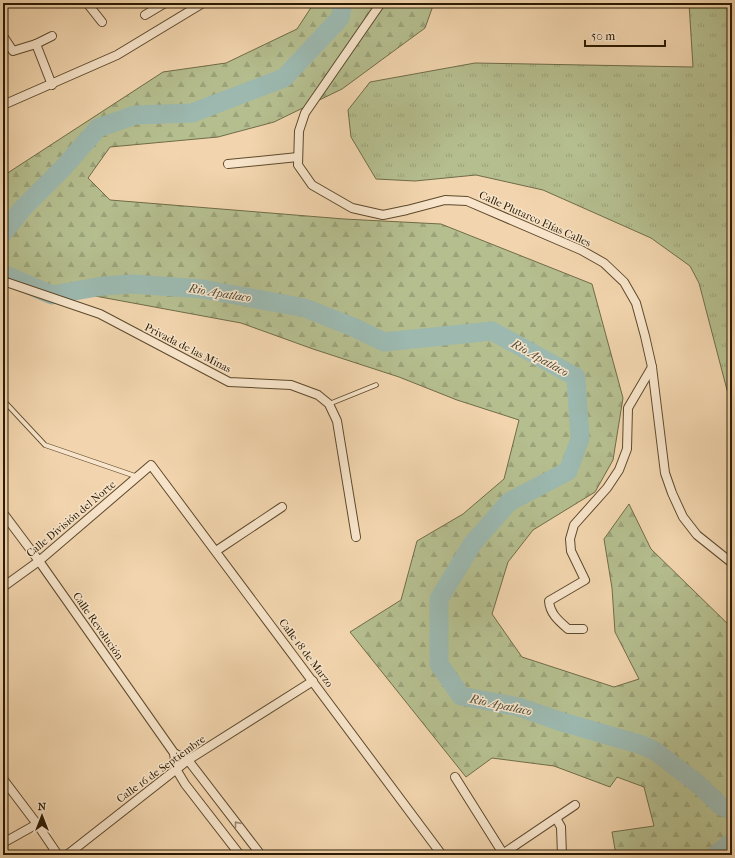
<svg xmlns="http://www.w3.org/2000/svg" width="735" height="858" font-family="'IM FELL French Canon',serif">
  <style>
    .grass { fill: url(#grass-tufts); stroke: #706c48 }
    .forest { fill: url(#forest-firs); stroke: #706c48 }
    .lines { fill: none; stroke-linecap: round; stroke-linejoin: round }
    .river { stroke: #9cb8af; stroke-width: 19 }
    .service-casing { stroke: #5d492c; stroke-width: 5.5 }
    .minor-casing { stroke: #5d492c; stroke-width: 10 }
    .service { stroke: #f7e4ca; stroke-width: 4 }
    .minor { stroke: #f7e4ca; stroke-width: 8 }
    .oneway { stroke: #9b8970 }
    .labels { text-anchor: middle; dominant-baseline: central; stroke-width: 3; stroke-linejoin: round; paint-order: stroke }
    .street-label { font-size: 11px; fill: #2b1a01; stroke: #f7e4ca }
    .water-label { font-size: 12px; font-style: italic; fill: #4d4935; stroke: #f7e4ca }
  </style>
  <defs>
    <pattern id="grass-tufts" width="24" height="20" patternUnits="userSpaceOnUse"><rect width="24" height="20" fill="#b5be8f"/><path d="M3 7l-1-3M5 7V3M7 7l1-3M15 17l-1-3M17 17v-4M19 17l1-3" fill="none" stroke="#9ca37a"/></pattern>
    <pattern id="forest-firs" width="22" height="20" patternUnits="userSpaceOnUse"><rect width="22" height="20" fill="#b5be8f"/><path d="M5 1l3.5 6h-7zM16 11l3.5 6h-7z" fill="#9ca37a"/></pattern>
  </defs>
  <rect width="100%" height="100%" fill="#f2d5ae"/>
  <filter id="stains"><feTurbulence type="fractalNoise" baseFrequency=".005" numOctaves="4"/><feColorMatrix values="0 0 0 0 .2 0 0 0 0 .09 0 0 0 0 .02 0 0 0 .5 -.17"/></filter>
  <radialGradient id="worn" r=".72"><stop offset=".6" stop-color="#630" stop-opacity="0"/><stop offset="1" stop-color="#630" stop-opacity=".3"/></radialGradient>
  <!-- grass -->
  <polygon class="grass" points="689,3 732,3 732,409 699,283 690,266 651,238 543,190 476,175 415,181 376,179 351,137 348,110 370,82 475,63 693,67"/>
  <!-- forest -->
  <polygon class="forest" points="314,3 434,3 425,28 342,89 274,122 218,137 110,147 88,178 110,200 344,219 441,224 592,284 623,398 613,460 595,492 533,530 508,562 492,614 522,657 614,687 639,679 615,632 612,588 604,539 629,504 651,549 732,628 732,855 616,855 612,832 654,826 644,787 617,777 610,787 554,766 492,758 466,777 350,632 401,600 417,541 463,514 504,479 519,420 457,400 399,377 313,349 241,323 95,296 43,284 3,266 3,176 163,72 226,63 297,29"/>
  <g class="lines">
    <!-- river -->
    <g class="river">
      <polyline points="3,233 24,207 63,168 98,128 135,115 192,113 284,78 340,18 343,3"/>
      <polyline points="3,274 52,295 103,286 132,284 203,289 305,308 353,327 384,342 492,331 576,377 580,439 568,471 509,502 473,543 439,599 439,664 461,696 519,707 559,721 642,745 655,751 698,784 721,806 732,810"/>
      <polyline points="715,855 732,842"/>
    </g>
    <defs>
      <g id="service">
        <polyline points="3,400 45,445 138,477"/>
        <polyline points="329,404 376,385"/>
      </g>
      <g id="minor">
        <polyline points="87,3 102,22"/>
        <polyline points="381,3 305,113 299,131 298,165 312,185 352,208 383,215 407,210 445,200 467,201 581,250 604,263 624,282 636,303 645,336 652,367 665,473 672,493 683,517 697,535 732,563"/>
        <polyline points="145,15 165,3"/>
        <polyline points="3,36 13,51 36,44 52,36"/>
        <polyline points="36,44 52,85"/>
        <polyline points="3,105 117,55 203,3"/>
        <polyline points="228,164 298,157"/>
        <polyline points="3,281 100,314 229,382 291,385 318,395 329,404 337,421 356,537"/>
        <polyline points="3,513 39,561 174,753 176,769 185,784 240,855"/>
        <polyline points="216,551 282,507"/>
        <polyline points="3,587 39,561 151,465 442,855"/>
        <path d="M 583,629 L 568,629 C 559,621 550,614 549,601 L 585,580 L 571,551 L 570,539 L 574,525 L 607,488 L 619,470 L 627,449 L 628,408 L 652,367"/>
        <polyline points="174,753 188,760 261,855"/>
        <polyline points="455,777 504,855"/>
        <polyline points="3,779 37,824 58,855"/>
        <polyline points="556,818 561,827 562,855"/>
        <polyline points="3,843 37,824"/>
        <polyline points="67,855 188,760 313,681"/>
        <polyline points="501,855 575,805"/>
      </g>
    </defs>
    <!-- service casing -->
    <use href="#service" class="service-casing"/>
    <!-- minor casing -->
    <use href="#minor" class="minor-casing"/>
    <!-- service -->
    <use href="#service" class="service"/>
    <!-- minor -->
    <use href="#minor" class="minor"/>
  </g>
  <!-- one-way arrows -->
  <defs><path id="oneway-chevron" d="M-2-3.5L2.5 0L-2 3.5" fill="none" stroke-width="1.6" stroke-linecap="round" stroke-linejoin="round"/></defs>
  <use class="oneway" href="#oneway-chevron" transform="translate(237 824) rotate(-128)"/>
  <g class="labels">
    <!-- street labels -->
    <g class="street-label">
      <text transform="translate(535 219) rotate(24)">Calle Plutarco Elías Calles</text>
      <text transform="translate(188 348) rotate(27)">Privada de las Minas</text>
      <text transform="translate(71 519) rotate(-40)">Calle División del Norte</text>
      <text transform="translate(98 626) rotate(55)">Calle Revolución</text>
      <text transform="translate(306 653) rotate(53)">Calle 18 de Marzo</text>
      <text transform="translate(161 769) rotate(-36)">Calle 16 de Septiembre</text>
    </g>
    <!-- water labels -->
    <g class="water-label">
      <text transform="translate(220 293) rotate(9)">Rio Apatlaco</text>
      <text transform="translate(540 358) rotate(29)">Rio Apatlaco</text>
      <text transform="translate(501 705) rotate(12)">Rio Apatlaco</text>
    </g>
  </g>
  <!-- margin -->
  <rect width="735" height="858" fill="none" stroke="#f2d5ae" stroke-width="16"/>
  <rect x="4" y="4" width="727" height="850" fill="none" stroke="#2b1a01" stroke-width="2"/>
  <rect x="8" y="8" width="719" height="842" fill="none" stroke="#2b1a01"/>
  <!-- north arrow -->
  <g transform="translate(42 816)" stroke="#f7e4ca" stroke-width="3" paint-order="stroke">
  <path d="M0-3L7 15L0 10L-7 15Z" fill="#2b1a01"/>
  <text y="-6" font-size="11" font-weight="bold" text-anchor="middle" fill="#2b1a01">N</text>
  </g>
  <!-- scale -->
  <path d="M585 40v6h80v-6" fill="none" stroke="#2b1a01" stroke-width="2"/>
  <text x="591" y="40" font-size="12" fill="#2b1a01" stroke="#f7e4ca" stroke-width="3" paint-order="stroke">50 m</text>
  <rect width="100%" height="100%" filter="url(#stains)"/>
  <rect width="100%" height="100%" fill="url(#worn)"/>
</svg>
